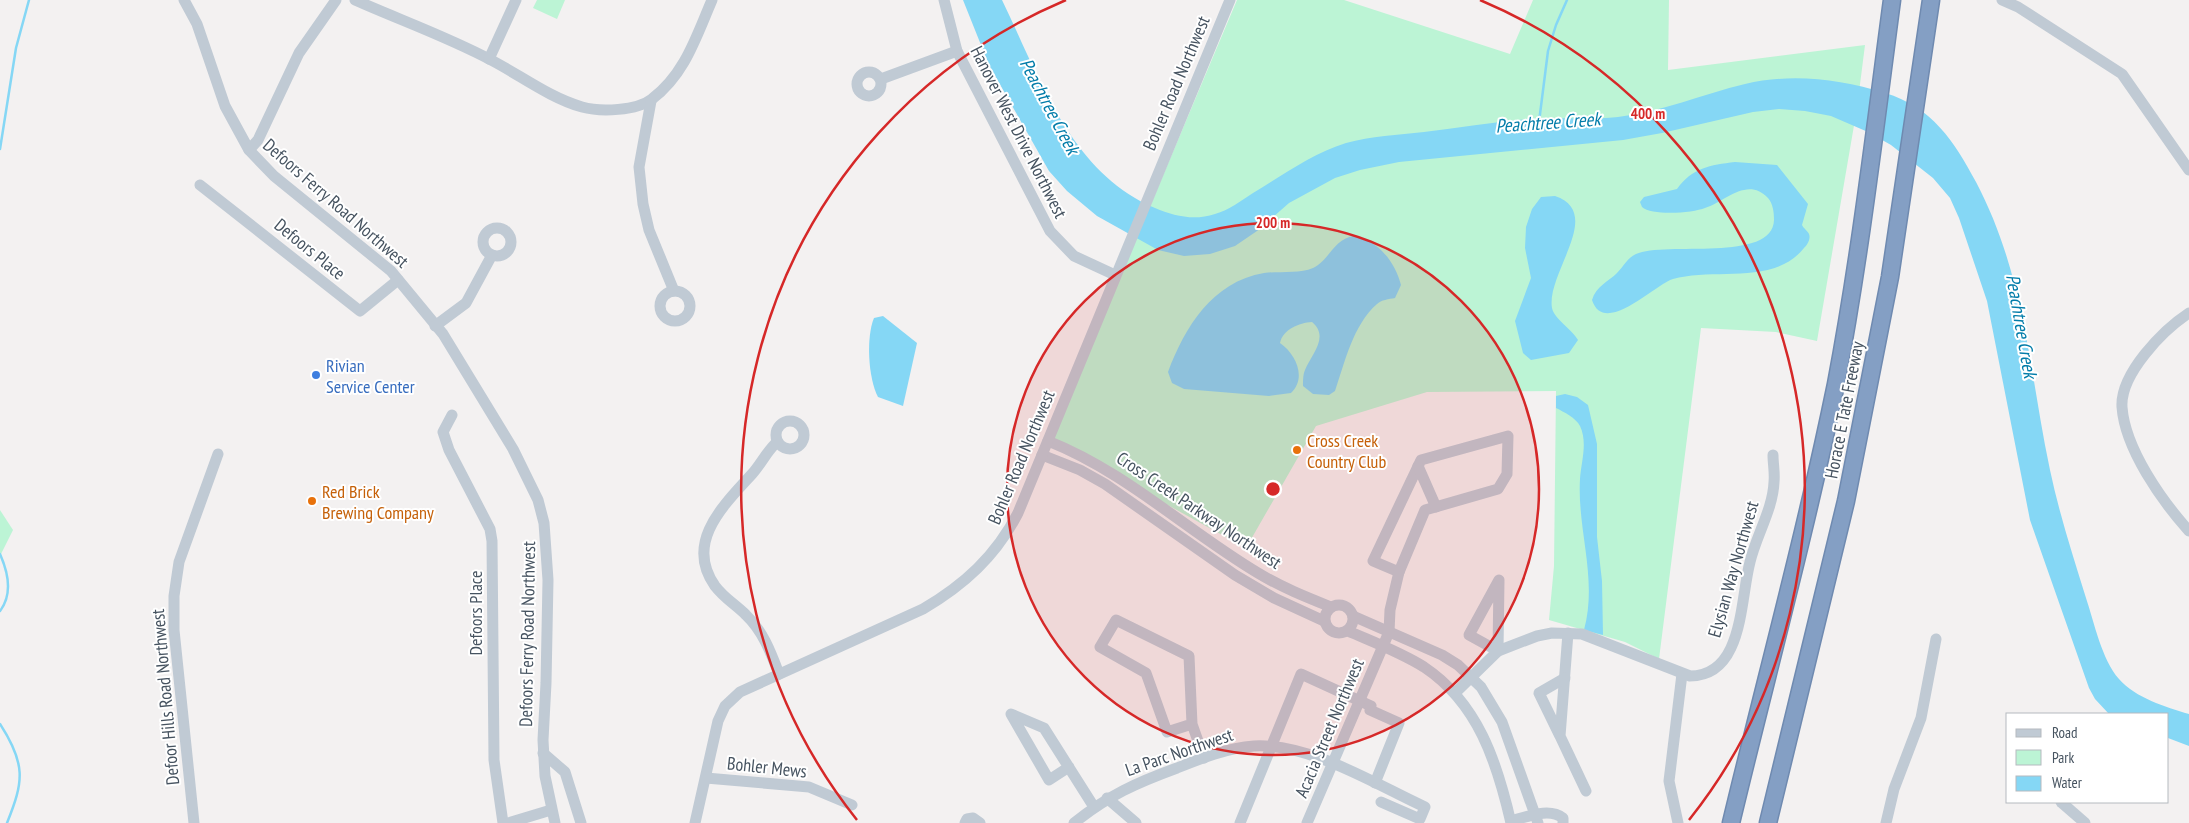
<svg xmlns="http://www.w3.org/2000/svg" width="2189" height="823" font-family="'PT Sans Narrow',sans-serif">
  <style>
    .green { fill: #bcf4d5 }
    .water { fill: #85d7f5 }
    .lines { fill: none; stroke-linecap: round; stroke-linejoin: round }
    .stream { stroke: #85d7f5; stroke-width: 2.5 }
    .highway-casing { stroke: #6f8ab0; stroke-width: 19 }
    .minor { stroke: #c0cad4; stroke-width: 11 }
    .highway { stroke: #849fc4; stroke-width: 16 }
    .ring { fill: none; stroke: #d62828; stroke-width: 2.5 }
    .shop-dot { fill: #3f7fe0; stroke: #fff; stroke-width: 2 }
    .food-dot { fill: #e8710a; stroke: #fff; stroke-width: 2 }
    .labels { text-anchor: middle; dominant-baseline: central; stroke-width: 4; stroke-linejoin: round; paint-order: stroke }
    .street-label { font-size: 18px; fill: #465360; stroke: #fff }
    .shop-label { font-size: 18px; fill: #366cbe; stroke: #fff; text-anchor: start }
    .food-label { font-size: 18px; fill: #c56008; stroke: #fff; text-anchor: start }
    .water-label { font-size: 19px; font-style: italic; fill: #027ca9; stroke: #fff }
    .centre { fill: #d62828; stroke: #fff; stroke-width: 2.5 }
    .ring-label { font-size: 15px; text-anchor: middle; font-weight: bold; fill: #d62828; stroke: #fff; stroke-width: 4; stroke-linejoin: round; paint-order: stroke }
  </style>
  <rect width="100%" height="100%" fill="#f3f1f1"/>
  <!-- green -->
  <g class="green">
    <polygon points="537,0 565,0 557,19 533,8"/>
    <polygon points="1237,0 1344,0 1510,54 1533,0 1669,0 1668,70 1865,45 1857,108 1817,341 1776,332 1701,328 1659,659 1625,642 1549,620 1554,566 1556,391 1427,392 1316,426 1246,548 1051,441"/>
    <polygon points="0,510 13,530 0,556"/>
  </g>
  <!-- water -->
  <g class="water">
    <path d="M 963,0 L 1002,0 C 1039,76 1070,172 1155,208 C 1174,216 1194,221 1215,214 C 1229,210 1241,201 1253,193 C 1283,175 1313,153 1346,143 C 1371,136 1398,135 1424,132 C 1459,128 1494,122 1530,119 C 1559,117 1588,120 1618,117 C 1661,112 1703,94 1745,84 C 1792,73 1839,79 1885,93 C 1932,107 1954,141 1976,182 C 2025,275 2029,370 2050,470 C 2059,513 2073,556 2086,598 C 2094,622 2102,660 2119,679 C 2136,698 2165,707 2189,714 L 2189,746 L 2168,738 L 2168,714 L 2109,714 L 2095,699 L 2089,688 L 2030,520 L 1987,301 L 1959,218 L 1950,198 L 1933,178 L 1891,145 L 1868,132 L 1831,116 L 1805,111 L 1779,109 L 1753,112 L 1662,133 L 1623,140 L 1399,162 L 1360,170 L 1335,178 L 1289,203 L 1257,231 L 1235,246 L 1210,254 L 1184,256 L 1158,250 L 1097,216 L 1067,191 L 1049,171 L 989,65 Z"/>
    <path d="M 1735,162 L 1777,165 L 1808,204 L 1802,225 C 1804,229 1808,231 1809,234 C 1811,239 1807,245 1804,248 C 1774,286 1714,267 1673,279 C 1654,285 1604,337 1592,300 C 1596,286 1608,282 1617,273 C 1624,266 1627,258 1636,254 C 1665,241 1773,263 1774,220 C 1774,212 1773,204 1768,198 C 1747,176 1725,202 1705,208 C 1693,213 1652,216 1642,207 L 1640,202 L 1644,197 L 1677,189 C 1692,168 1710,165 1735,162 Z"/>
    <path d="M 1555,196 C 1605,213 1546,273 1552,308 C 1554,319 1572,329 1578,340 L 1569,353 L 1531,360 L 1523,353 L 1515,321 L 1531,278 L 1525,248 L 1526,227 L 1532,209 L 1541,197 Z"/>
    <path d="M 1354,236 C 1379,241 1395,262 1401,285 L 1395,298 C 1389,299 1381,300 1377,304 C 1353,325 1345,362 1335,391 L 1329,395 L 1313,394 L 1303,386 C 1303,381 1303,374 1305,370 C 1311,355 1330,337 1312,322 C 1299,323 1283,329 1280,343 C 1296,354 1307,378 1291,393 L 1269,396 L 1184,389 L 1172,383 L 1168,372 C 1185,327 1212,282 1264,273 C 1279,271 1299,274 1313,268 C 1330,260 1333,239 1354,236 Z"/>
    <path d="M 883,316 L 917,343 L 903,406 L 878,397 C 868,378 866,337 874,318 Z"/>
    <path d="M 1565,394 L 1577,397 L 1588,405 L 1597,444 L 1597,537 L 1602,581 L 1603,635 L 1584,630 C 1598,579 1577,530 1580,479 C 1581,462 1588,443 1580,426 C 1576,418 1564,412 1556,408 L 1556,396 Z"/>
  </g>
  <g class="lines">
    <!-- stream -->
    <g class="stream">
      <polyline points="1539,122 1548,51 1556,25 1567,0"/>
      <polyline points="0,149 16,48 29,0"/>
      <path d="M 0,554 C 8,572 13,594 0,611"/>
      <path d="M 0,724 C 26,764 24,781 7,823"/>
    </g>
    <defs>
      <g id="highway">
        <path d="M 1731,823 C 1766,677 1806,531 1836,384 C 1860,257 1875,128 1892,0"/>
        <polyline points="1768,823 1846,501 1890,277 1931,0"/>
      </g>
    </defs>
    <!-- highway casing -->
    <use href="#highway" class="highway-casing"/>
    <!-- minor -->
    <g class="minor">
      <polyline points="184,0 197,24 225,106 249,150 274,176 391,271 443,334 513,449 538,500 544,523 548,580 546,683 543,740 545,776 555,823"/>
      <path d="M 355,0 C 400,20 448,37 491,60 C 520,75 550,98 582,107 C 600,112 637,111 652,99 C 685,74 696,37 712,0"/>
      <polyline points="944,0 957,51 1050,231 1074,256 1115,275"/>
      <polyline points="2002,0 2018,7 2122,74 2189,170"/>
      <polyline points="489,59 516,0"/>
      <circle cx="869" cy="84" r="12"/>
      <polyline points="881,79 957,51"/>
      <polyline points="651,101 639,167 643,204 649,230 674,291"/>
      <polyline points="249,150 258,140 299,53 336,0"/>
      <polyline points="200,185 360,311 398,280"/>
      <circle cx="497" cy="242" r="14"/>
      <circle cx="675" cy="306" r="15"/>
      <path d="M 2189,313 C 2163,330 2120,374 2122,407 C 2125,449 2162,501 2189,531"/>
      <polyline points="435,326 466,303 492,255"/>
      <polyline points="452,415 443,432 449,450 490,529 492,541 494,760 503,823"/>
      <circle cx="790" cy="435" r="14"/>
      <polygon points="1508,436 1507,474 1498,489 1425,510 1399,572 1373,561 1421,460"/>
      <path d="M 1048,441 C 1126,472 1186,530 1258,573 C 1281,587 1306,597 1331,607"/>
      <path d="M 777,442 C 767,451 761,464 752,474 C 724,505 684,542 715,586 C 724,598 736,605 746,615 C 763,631 771,653 779,674"/>
      <polyline points="1042,455 1080,470 1105,484 1235,575 1274,598 1324,621"/>
      <polyline points="1418,466 1436,507"/>
      <polygon points="1499,580 1498,651 1469,635"/>
      <circle cx="1339" cy="619" r="14"/>
      <polyline points="1353,616 1442,655 1458,665 1481,687 1502,722 1538,823"/>
      <path d="M 1348,631 C 1373,642 1400,652 1424,667 C 1478,703 1497,762 1511,823"/>
      <polyline points="1568,633 1560,736 1586,791"/>
      <path d="M 1455,693 L 1498,651 L 1537,636 L 1552,633 L 1582,634 L 1690,676 C 1744,676 1740,599 1750,562 C 1756,536 1773,509 1774,482 C 1775,473 1773,464 1773,455"/>
      <polyline points="1192,724 1167,732 1146,673 1100,647 1116,620 1189,656 1192,724 1204,758"/>
      <polyline points="1559,734 1539,693 1565,678"/>
      <polyline points="543,753 565,772 581,823"/>
      <polyline points="1069,767 1049,780 1011,714 1044,728 1094,807"/>
      <polyline points="706,778 809,787 852,805"/>
      <polyline points="1107,798 1136,823"/>
      <polyline points="2061,802 2085,823"/>
      <path d="M 1511,821 C 1527,817 1549,807 1563,818 L 1563,823"/>
      <polyline points="194,823 174,630 174,596 179,562 218,454"/>
      <polyline points="508,823 551,810"/>
      <path d="M 695,823 L 718,721 L 725,706 L 740,692 L 923,609 C 964,585 996,556 1018,513 L 1230,0"/>
      <polyline points="965,823 967,819 973,818 980,823"/>
      <path d="M 1074,823 C 1109,795 1136,783 1177,768 C 1202,758 1227,748 1254,746 C 1310,743 1375,784 1425,807 L 1420,819 L 1381,802"/>
      <polyline points="1240,823 1301,674 1371,706 1370,710 1399,723 1375,783"/>
      <polyline points="1307,823 1389,632 1390,610 1399,572"/>
      <polyline points="1678,823 1669,781 1682,674"/>
      <polyline points="1886,823 1894,789 1921,718 1936,639"/>
    </g>
    <!-- highway -->
    <use href="#highway" class="highway"/>
  </g>
  <!-- distance rings -->
  <circle cx="1273" cy="489" r="266" fill="#d62828" fill-opacity=".12"/>
  <g class="ring">
    <circle cx="1273" cy="489" r="266"/>
    <path d="M857 820A531 531 0 0 1 1066 0M1480 0A531 531 0 0 1 1689 820"/>
  </g>
  <!-- markers -->
  <circle class="shop-dot" cx="316" cy="375" r="5"/>
  <g class="food-dot">
    <circle cx="1297" cy="450" r="5"/>
    <circle cx="312" cy="501" r="5"/>
  </g>
  <g class="labels">
    <!-- street labels -->
    <g class="street-label">
      <text transform="translate(1176 83) rotate(-67)">Bohler Road Northwest</text>
      <text transform="translate(1019 132) rotate(63)">Hanover West Drive Northwest</text>
      <text transform="translate(336 203) rotate(41)">Defoors Ferry Road Northwest</text>
      <text transform="translate(310 249) rotate(39)">Defoors Place</text>
      <text transform="translate(1844 410) rotate(-79)">Horace E Tate Freeway</text>
      <text transform="translate(1021 457) rotate(-67)">Bohler Road Northwest</text>
      <text transform="translate(1199 510) rotate(34)">Cross Creek Parkway Northwest</text>
      <text transform="translate(1733 569) rotate(-74)">Elysian Way Northwest</text>
      <text transform="translate(475 613) rotate(-90)">Defoors Place</text>
      <text transform="translate(527 634) rotate(-89)">Defoors Ferry Road Northwest</text>
      <text transform="translate(165 697) rotate(-95)">Defoor Hills Road Northwest</text>
      <text transform="translate(1329 728) rotate(-67)">Acacia Street Northwest</text>
      <text transform="translate(1179 752) rotate(-19)">La Parc Northwest</text>
      <text transform="translate(767 767) rotate(6)">Bohler Mews</text>
    </g>
    <!-- shop labels -->
    <g class="shop-label">
      <text x="326" y="365">Rivian<tspan x="326" dy="21">Service Center</tspan></text>
    </g>
    <!-- food labels -->
    <g class="food-label">
      <text x="1307" y="440">Cross Creek<tspan x="1307" dy="21">Country Club</tspan></text>
      <text x="322" y="491">Red Brick<tspan x="322" dy="21">Brewing Company</tspan></text>
    </g>
    <!-- water labels -->
    <g class="water-label">
      <text transform="translate(1050 106) rotate(62)">Peachtree Creek</text>
      <text transform="translate(1548 122) rotate(-4)">Peachtree Creek</text>
      <text transform="translate(2022 326) rotate(80)">Peachtree Creek</text>
    </g>
  </g>
  <circle cx="1273" cy="489" r="8" class="centre"/>
  <g class="ring-label">
    <text x="1648" y="119">400 m</text>
    <text x="1273" y="228">200 m</text>
  </g>
  <!-- legend -->
  <rect x="2006" y="713" width="162" height="90" fill="#ffffff" stroke="#b5babf"/>
  <rect x="2016" y="729" width="25" height="8" fill="#c0cad4" stroke="#b5babf"/>
  <text x="2052" y="738" font-size="15" fill="#465360">Road</text>
  <rect x="2016" y="750" width="25" height="15" fill="#bcf4d5" stroke="#b5babf"/>
  <text x="2052" y="763" font-size="15" fill="#465360">Park</text>
  <rect x="2016" y="776" width="25" height="15" fill="#85d7f5" stroke="#b5babf"/>
  <text x="2052" y="788" font-size="15" fill="#465360">Water</text>
</svg>
